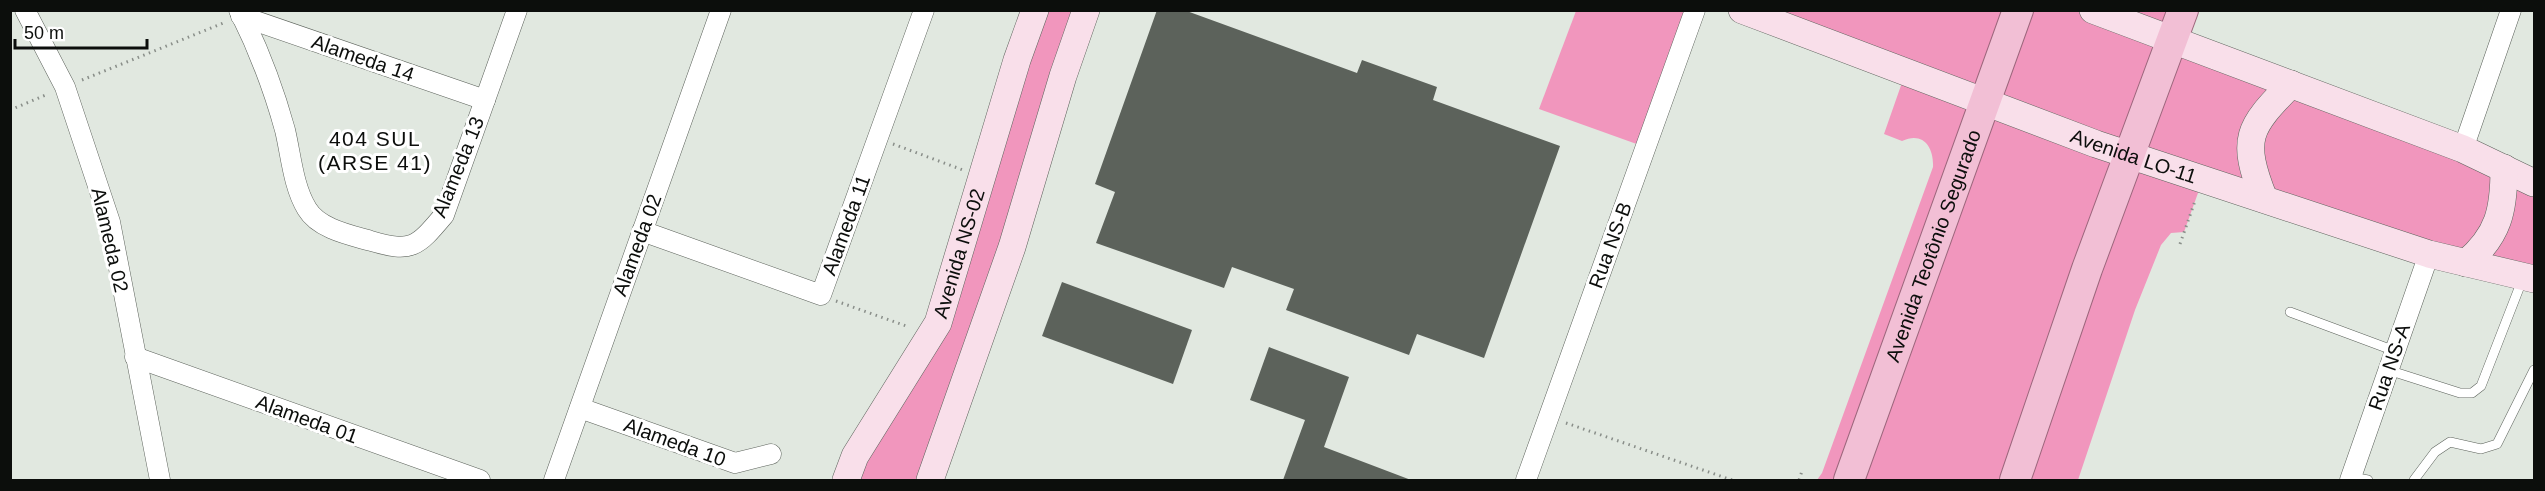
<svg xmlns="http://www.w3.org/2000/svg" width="2545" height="491" font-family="Helvetica,sans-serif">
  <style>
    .green { fill: #f196bd }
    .building { fill: #5c625b }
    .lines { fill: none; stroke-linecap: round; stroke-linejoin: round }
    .lane-casing { stroke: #5c625b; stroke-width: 10 }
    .street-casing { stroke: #5c625b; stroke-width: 21 }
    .secondary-casing { stroke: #5c625b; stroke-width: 28 }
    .primary-casing { stroke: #9c667c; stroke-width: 32 }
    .path { stroke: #898e89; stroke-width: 3; stroke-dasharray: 1.5 4.5; stroke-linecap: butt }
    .lane { stroke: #fff; stroke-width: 9 }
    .street { stroke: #fff; stroke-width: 20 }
    .secondary { stroke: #f9dfea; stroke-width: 27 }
    .primary { stroke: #f2bfd5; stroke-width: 30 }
    .labels { text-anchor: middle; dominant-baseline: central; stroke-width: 6; stroke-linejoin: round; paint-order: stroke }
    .street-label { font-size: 20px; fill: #0c0e0c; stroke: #fff }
    .neighbourhood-label { font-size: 21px; letter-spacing: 1.5px; fill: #0c0e0c; stroke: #fff }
  </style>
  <rect width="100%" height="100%" fill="#e1e8e0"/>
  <!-- green -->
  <g class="green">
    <polygon points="1034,11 1086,11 930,480 846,480 938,323"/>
    <polygon points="1576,11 1695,11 1645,147 1539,109"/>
    <path d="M 1742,11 L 2183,11 L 2173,39 L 2534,183 L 2534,279 L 2203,179 L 2184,232 L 2171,233 L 2161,245 L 2135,310 L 2078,480 L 1817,480 L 1822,473 L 1933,167 C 1934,147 1923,131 1902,141 L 1884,134 L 1905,74 Z"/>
  </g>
  <!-- building -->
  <g class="building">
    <polygon points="1157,10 1184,10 1357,73 1362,60 1437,87 1433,100 1560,146 1484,358 1417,334 1409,355 1286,310 1294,289 1232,267 1224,288 1096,243 1115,192 1095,184"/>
    <polygon points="1062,282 1192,330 1173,384 1042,336"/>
    <polygon points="1269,347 1349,377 1324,447 1411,480 1283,480 1305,420 1250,400"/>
  </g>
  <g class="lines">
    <defs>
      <g id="lane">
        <polyline points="2290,312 2395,351"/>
        <polyline points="2388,370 2460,393 2472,393 2481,386 2523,278"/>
        <polyline points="2352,477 2368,480"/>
        <polyline points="2414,480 2435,452 2450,442 2481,449 2497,444 2534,370"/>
      </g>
      <g id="street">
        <polyline points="25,10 65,87 110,222 160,480"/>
        <path d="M 239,10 C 258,48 274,90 285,130 C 291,155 293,186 307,209 C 319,229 350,235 371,241 C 412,253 417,247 444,215 L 517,10"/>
        <polyline points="241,16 485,100"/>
        <polyline points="2463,149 2511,10"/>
        <polyline points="642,231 821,295 924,10"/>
        <polyline points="135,357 480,480"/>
        <polyline points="580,408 735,463 771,454"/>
        <polyline points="554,480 721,10"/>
        <polyline points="1526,480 1695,10"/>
        <polyline points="2350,480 2429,254"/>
      </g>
      <g id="secondary">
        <path id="s1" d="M 1742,10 L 2096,144 L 2429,254 L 2534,279"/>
        <polyline points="2093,10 2463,149 2534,183"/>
        <path d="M 2264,199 C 2240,138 2248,128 2291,84"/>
        <path d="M 2466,263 C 2499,235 2504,210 2504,168"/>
        <path id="s2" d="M 846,480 L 855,456 L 938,323 L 1017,60 L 1035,10"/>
        <polyline points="930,480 1012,247 1063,76 1086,10"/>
      </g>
      <g id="primary">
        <path id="s3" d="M 1849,480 L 2018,10"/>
        <polyline points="2015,480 2087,269 2183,10"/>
      </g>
    </defs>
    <!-- lane casing -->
    <use href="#lane" class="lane-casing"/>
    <!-- street casing -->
    <use href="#street" class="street-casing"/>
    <!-- secondary casing -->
    <use href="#secondary" class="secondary-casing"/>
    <!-- primary casing -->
    <use href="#primary" class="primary-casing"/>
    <!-- path -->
    <g class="path">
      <polyline points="82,80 226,22"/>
      <polyline points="10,110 48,94"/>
      <polyline points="893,144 963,170"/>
      <polyline points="2180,244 2195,201"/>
      <polyline points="836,301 909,327"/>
      <polyline points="1566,423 1732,480"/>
      <polyline points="1799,480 1802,471"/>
    </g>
    <!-- lane -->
    <use href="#lane" class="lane"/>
    <!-- street -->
    <use href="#street" class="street"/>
    <!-- secondary -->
    <use href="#secondary" class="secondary"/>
    <!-- primary -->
    <use href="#primary" class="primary"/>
  </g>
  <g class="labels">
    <!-- street labels -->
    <g class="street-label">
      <text transform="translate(363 58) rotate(19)">Alameda 14</text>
      <text stroke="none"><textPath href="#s1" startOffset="418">Avenida LO-11</textPath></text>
      <text transform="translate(458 167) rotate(-68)">Alameda 13</text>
      <text transform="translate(846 225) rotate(-70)">Alameda 11</text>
      <text transform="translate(110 240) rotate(77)">Alameda 02</text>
      <text transform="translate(637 245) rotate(-70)">Alameda 02</text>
      <text transform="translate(1610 245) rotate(-70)">Rua NS-B</text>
      <text stroke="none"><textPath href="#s3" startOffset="249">Avenida Teotônio Segurado</textPath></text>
      <text stroke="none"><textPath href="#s2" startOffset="255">Avenida NS-02</textPath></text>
      <text transform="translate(2389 367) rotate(-71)">Rua NS-A</text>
      <text transform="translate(307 419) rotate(20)">Alameda 01</text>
      <text transform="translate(675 442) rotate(20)">Alameda 10</text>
    </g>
    <!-- neighbourhood labels -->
    <g class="neighbourhood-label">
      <text x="375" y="138">404 SUL<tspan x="375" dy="24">(ARSE 41)</tspan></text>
    </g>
  </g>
  <!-- border -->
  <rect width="2545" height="491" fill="none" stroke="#0c0e0c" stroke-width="24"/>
  <!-- scale -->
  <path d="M15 39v9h132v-9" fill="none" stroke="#0c0e0c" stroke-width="3"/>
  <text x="24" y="39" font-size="18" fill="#0c0e0c" stroke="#ffffff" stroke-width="4.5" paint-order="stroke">50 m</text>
</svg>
